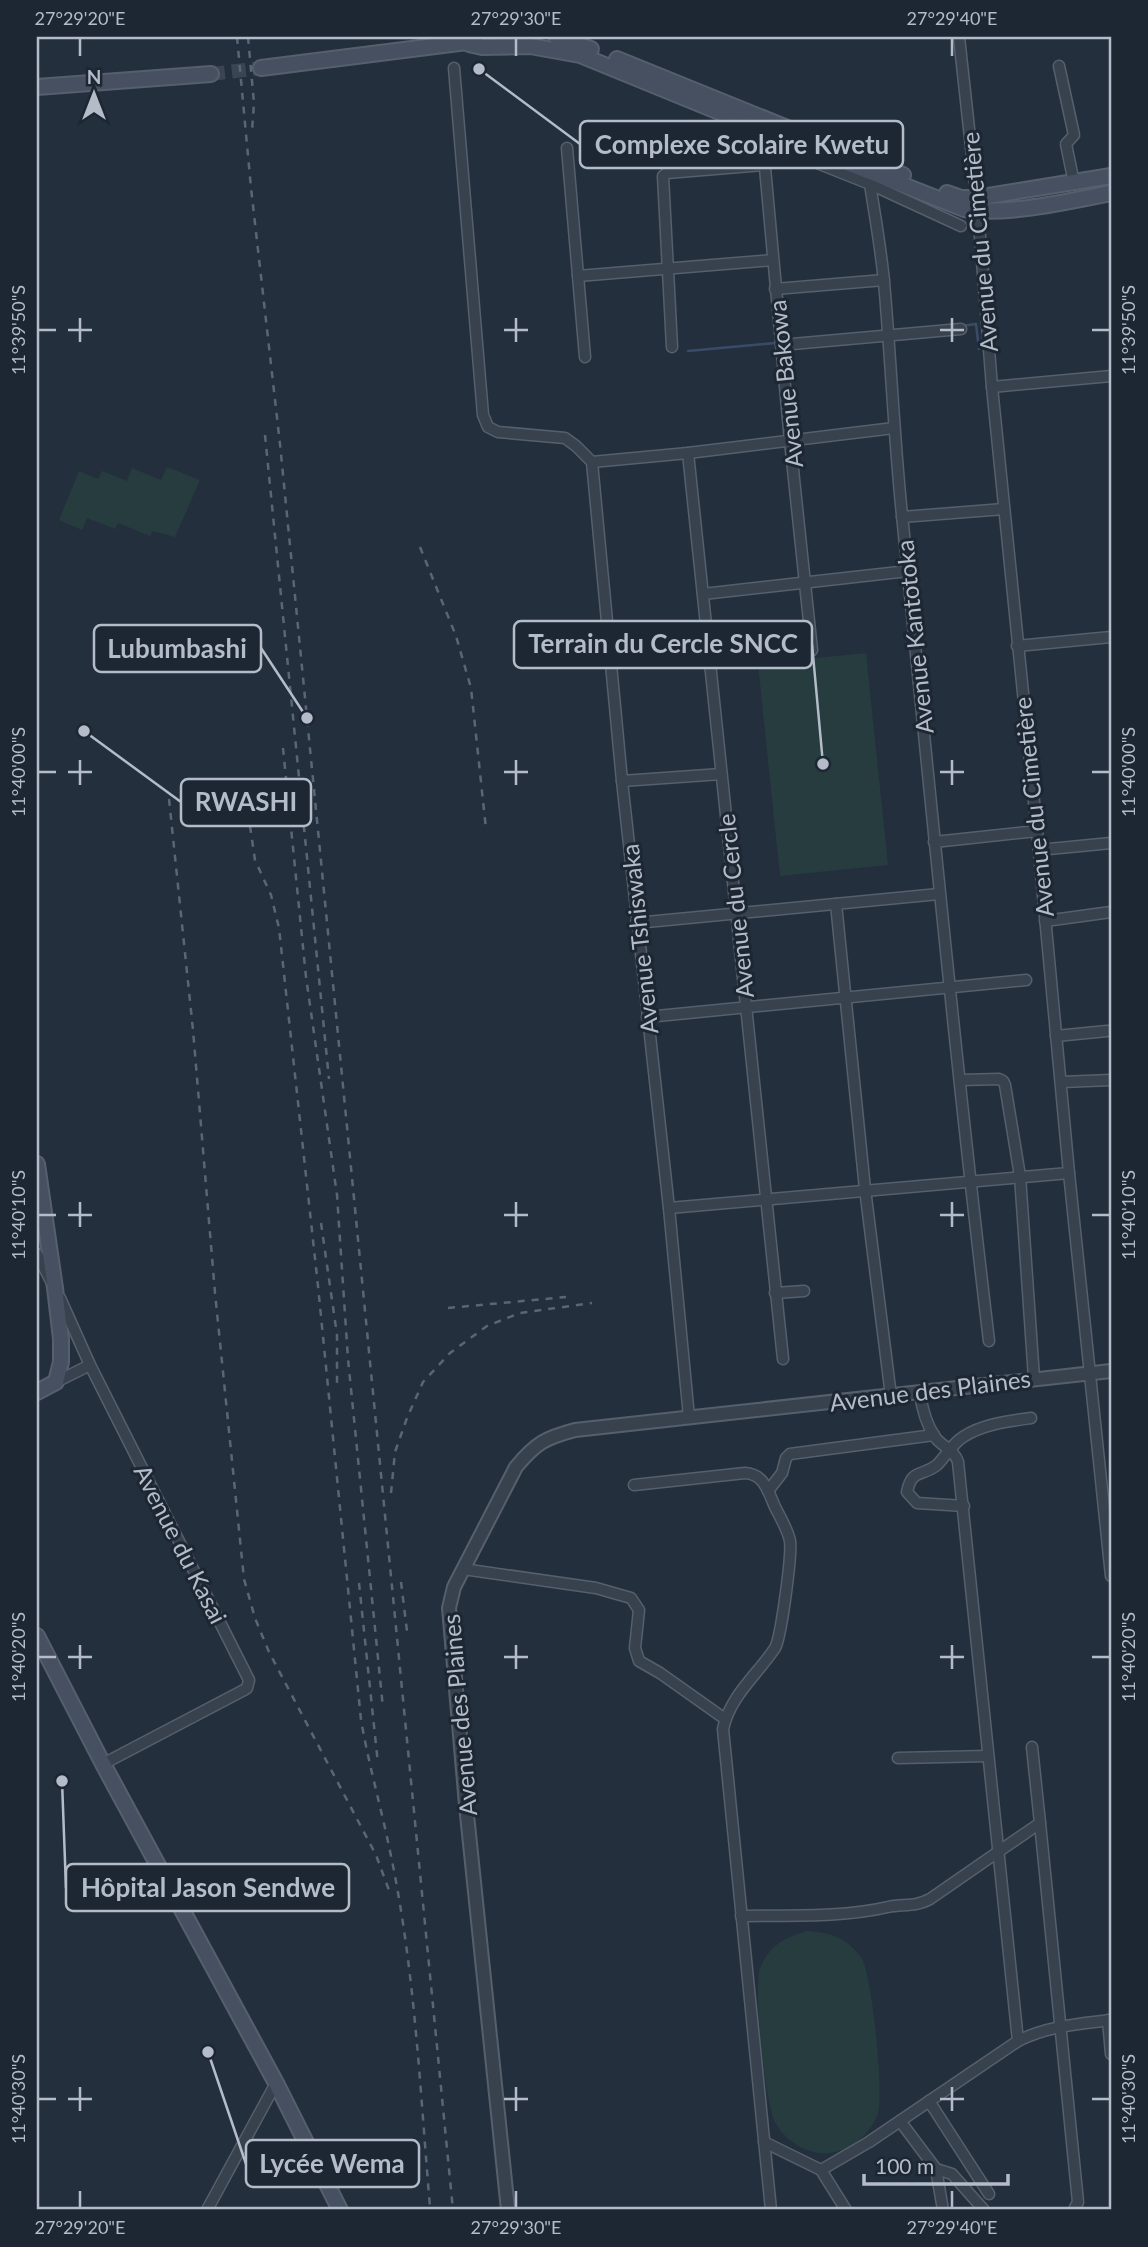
<svg xmlns="http://www.w3.org/2000/svg" width="1148" height="2247" font-family="Lato,sans-serif">
  <style>
    .green { fill: #263c3f }
    .lines { fill: none; stroke-linecap: round; stroke-linejoin: round }
    .stream { stroke: #394c67; stroke-width: 2.5 }
    .secondary-tunnel { stroke: #3a4453; stroke-width: 14; stroke-dasharray: 14 7; stroke-linecap: butt }
    .minor-casing { stroke: #565f6c; stroke-width: 13 }
    .tertiary-casing { stroke: #565f6c; stroke-width: 16 }
    .secondary-casing { stroke: #565f6c; stroke-width: 18 }
    .minor { stroke: #38414e; stroke-width: 10 }
    .tertiary { stroke: #38414e; stroke-width: 12 }
    .secondary { stroke: #465061; stroke-width: 14 }
    .rail { stroke: #5a6575; stroke-width: 2.5; stroke-dasharray: 7 7; stroke-linecap: butt }
    .ticks { fill: none; stroke: #b4bcc9; stroke-width: 2.5 }
    .labels { text-anchor: middle; dominant-baseline: central; stroke-width: 6; stroke-linejoin: round; paint-order: stroke }
    .street-label { font-size: 24px; fill: #b4bcc9; stroke: #1d2633 }
    .leader { fill: none; stroke: #b4bcc9; stroke-width: 2.5 }
    .callout-dot { fill: #b4bcc9; stroke: #1d2633; stroke-width: 2.5 }
    .callout { fill: #1d2633; stroke: #b4bcc9; stroke-width: 2.5 }
    .callout-label { font-size: 26px; text-anchor: middle; font-weight: bold; fill: #b4bcc9 }
    .neatline { fill: none; stroke: #b4bcc9; stroke-width: 2.5 }
    .ticks-label { font-size: 18px; text-anchor: middle; fill: #b4bcc9 }
  </style>
  <rect width="100%" height="100%" fill="#242f3e"/>
  <!-- green -->
  <g class="green">
    <polygon points="167,467 200,480 175,537 153,531 150,536 118,523 115,529 87,518 82,530 59,520 79,471 98,479 102,471 127,481 132,468 161,480"/>
    <polygon points="866,653 888,865 780,876 758,664"/>
    <path d="M 808,1931 C 832,1933 848,1938 862,1959 C 872,1976 885,2098 877,2116 C 869,2135 851,2151 829,2153 C 808,2155 787,2142 776,2124 C 765,2107 753,1986 760,1968 C 770,1944 786,1937 808,1931 Z"/>
  </g>
  <g class="lines">
    <!-- stream -->
    <g class="stream">
      <polyline points="962,326 976,324 979,349"/>
      <polyline points="688,351 775,343"/>
    </g>
    <!-- secondary-tunnel -->
    <polyline class="secondary-tunnel" points="211,74 261,68"/>
    <defs>
      <g id="minor">
        <polyline points="959,37 978,211 992,387 1037,831 1069,1173 1111,1576"/>
        <polyline points="1059,66 1074,135 1066,144 1074,183"/>
        <polyline points="454,68 483,415 488,427 498,432 565,438 576,446 592,462"/>
        <polyline points="762,141 870,184 961,226"/>
        <polyline points="567,148 585,357"/>
        <path d="M 870,184 C 875,216 881,249 884,282 C 891,360 894,438 902,515 C 930,791 956,1066 989,1341"/>
        <polyline points="578,276 773,260"/>
        <polyline points="775,289 884,280"/>
        <polyline points="781,345 961,329"/>
        <polyline points="672,347 663,176 667,173 763,165"/>
        <polyline points="992,387 1111,376"/>
        <polyline points="688,453 783,1359"/>
        <polyline points="592,462 622,781 669,1208 689,1417"/>
        <polyline points="592,462 688,453 894,428"/>
        <polyline points="902,517 1004,509"/>
        <polyline points="703,594 908,571"/>
        <polyline points="609,644 707,634"/>
        <polyline points="1017,646 1111,637"/>
        <polyline points="710,660 812,650 790,441 761,124"/>
        <polyline points="622,781 721,774"/>
        <polyline points="934,842 1037,831"/>
        <polyline points="1039,850 1111,843"/>
        <polyline points="836,904 865,1189 891,1396"/>
        <polyline points="1045,921 1111,912"/>
        <polyline points="636,923 939,894"/>
        <polyline points="647,1017 1026,980"/>
        <polyline points="1056,1036 1107,1031"/>
        <polyline points="961,1080 999,1079 1003,1081 1005,1085 1020,1176 1034,1378"/>
        <polyline points="1062,1082 1111,1080"/>
        <polyline points="669,1208 1069,1173"/>
        <polyline points="37,1254 51,1281"/>
        <polyline points="775,1293 804,1291"/>
        <polyline points="60,1298 90,1365 249,1680 247,1688 244,1690 103,1764"/>
        <polyline points="56,1382 90,1365"/>
        <path d="M 920,1393 C 922,1408 926,1424 935,1437 C 942,1447 954,1449 958,1462 L 1018,2041"/>
        <path d="M 634,1485 L 745,1473 C 764,1474 768,1491 775,1507 C 780,1517 788,1530 790,1541 C 792,1555 781,1638 775,1648 C 757,1675 730,1696 723,1729 L 771,2210"/>
        <polyline points="768,1491 782,1473 786,1458 790,1454 934,1435"/>
        <path d="M 964,1506 L 917,1503 L 907,1492 C 912,1468 922,1477 937,1465 C 946,1456 952,1444 963,1437 C 983,1424 1009,1421 1031,1418"/>
        <polyline points="463,1569 596,1588 631,1598 639,1610 635,1648 639,1661 660,1673 725,1719"/>
        <polyline points="898,1758 988,1756"/>
        <polyline points="1040,1823 1078,2202 1074,2210"/>
        <path d="M 741,1916 C 790,1915 840,1918 888,1907 C 903,1904 916,1907 930,1899 L 1040,1823 L 1032,1747"/>
        <polyline points="1108,2020 1111,2054"/>
        <polyline points="929,2101 989,2194"/>
        <polyline points="900,2121 936,2169 943,2210"/>
        <polyline points="764,2142 821,2170 846,2210"/>
        <polyline points="936,2169 952,2174 984,2210"/>
        <path d="M 821,2170 L 869,2142 L 1018,2041 C 1047,2026 1079,2024 1111,2020"/>
        <polyline points="207,2210 276,2083"/>
      </g>
      <path id="tertiary" d="M 508,2210 L 466,1805 L 449,1608 L 454,1587 L 516,1467 C 536,1443 545,1438 575,1430 L 1111,1371"/>
      <g id="secondary">
        <polyline points="556,37 591,49"/>
        <path d="M 469,44 L 482,47 L 530,46 L 580,55 L 761,129 L 964,209 C 1006,216 1069,201 1111,193"/>
        <polyline points="617,59 903,175"/>
        <polyline points="261,68 475,41"/>
        <polyline points="37,87 211,74"/>
        <polyline points="947,193 961,198 976,198 1111,176"/>
        <polyline points="37,1164 55,1288 61,1339 61,1362 56,1382 37,1392"/>
        <polyline points="37,1636 103,1764 276,2083 340,2210"/>
      </g>
    </defs>
    <!-- minor casing -->
    <use href="#minor" class="minor-casing"/>
    <!-- tertiary casing -->
    <use href="#tertiary" class="tertiary-casing"/>
    <!-- secondary casing -->
    <use href="#secondary" class="secondary-casing"/>
    <!-- minor -->
    <use href="#minor" class="minor"/>
    <!-- tertiary -->
    <use href="#tertiary" class="tertiary"/>
    <!-- secondary -->
    <use href="#secondary" class="secondary"/>
    <!-- rail -->
    <g class="rail">
      <polyline points="237,37 251,188 280,444 307,718 453,2210"/>
      <polyline points="248,37 254,103 252,131"/>
      <polyline points="265,435 329,1079"/>
      <polyline points="420,547 456,636 471,688 486,829"/>
      <polyline points="283,748 306,977 337,1195 348,1359 383,1708"/>
      <polyline points="169,799 193,1030 215,1293 244,1579 255,1618 269,1652 376,1855 390,1893"/>
      <path d="M 250,826 L 255,860 L 271,895 L 279,928 L 318,1286 L 361,1720 C 369,1766 382,1811 391,1856 C 415,1971 420,2090 430,2207"/>
      <polyline points="321,1223 337,1335 337,1386"/>
      <polyline points="448,1308 566,1297"/>
      <polyline points="391,1493 395,1452 407,1418 423,1382 450,1353 487,1326 520,1313 592,1303"/>
      <polyline points="401,1582 407,1631"/>
      <polyline points="359,1583 378,1764"/>
    </g>
  </g>
  <!-- ticks -->
  <path class="ticks" d="M 80,38 L 80,56M 516,38 L 516,56M 952,38 L 952,56M 80,318 L 80,342M 516,318 L 516,342M 952,318 L 952,342M 38,330 L 56,330M 68,330 L 92,330M 504,330 L 528,330M 940,330 L 964,330M 1092,330 L 1110,330M 80,760 L 80,785M 516,760 L 516,785M 952,760 L 952,785M 38,772 L 56,772M 68,772 L 92,772M 504,772 L 528,772M 940,772 L 964,772M 1092,772 L 1110,772M 80,1202 L 80,1227M 516,1202 L 516,1227M 952,1202 L 952,1227M 38,1215 L 56,1215M 68,1215 L 92,1215M 504,1215 L 528,1215M 940,1215 L 964,1215M 1092,1215 L 1110,1215M 80,1645 L 80,1669M 516,1645 L 516,1669M 952,1645 L 952,1669M 38,1657 L 56,1657M 68,1657 L 92,1657M 504,1657 L 528,1657M 940,1657 L 964,1657M 1092,1657 L 1110,1657M 80,2087 L 80,2111M 516,2087 L 516,2111M 952,2087 L 952,2111M 38,2099 L 56,2099M 68,2099 L 92,2099M 504,2099 L 528,2099M 940,2099 L 964,2099M 1092,2099 L 1110,2099M 80,2191 L 80,2208M 516,2191 L 516,2208M 952,2191 L 952,2208"/>
  <g class="labels">
    <!-- street labels -->
    <g class="street-label">
      <text transform="translate(979 242) rotate(-95)">Avenue du Cimetière</text>
      <text transform="translate(785 384) rotate(-96)">Avenue Bakowa</text>
      <text transform="translate(914 637) rotate(-96)">Avenue Kantotoka</text>
      <text transform="translate(1033 807) rotate(-96)">Avenue du Cimetière</text>
      <text transform="translate(735 906) rotate(-96)">Avenue du Cercle</text>
      <text transform="translate(639 939) rotate(-96)">Avenue Tshiswaka</text>
      <text transform="translate(930 1390) rotate(-7)">Avenue des Plaines</text>
      <text transform="translate(181 1544) rotate(63)">Avenue du Kasai</text>
      <text transform="translate(459 1715) rotate(-95)">Avenue des Plaines</text>
    </g>
  </g>
  <!-- callouts -->
  <path class="leader" d="M479 69L580 144M823 764L812 644M307 718L261 648M84 731L181 802M62 1781L66 1888M208 2052L246 2164"/>
  <g class="callout-dot">
    <circle cx="479" cy="69" r="7"/>
    <circle cx="823" cy="764" r="7"/>
    <circle cx="307" cy="718" r="7"/>
    <circle cx="84" cy="731" r="7"/>
    <circle cx="62" cy="1781" r="7"/>
    <circle cx="208" cy="2052" r="7"/>
  </g>
  <g class="callout">
    <rect x="580" y="121" width="323" height="47" rx="7"/>
    <rect x="514" y="621" width="298" height="47" rx="7"/>
    <rect x="94" y="625" width="167" height="47" rx="7"/>
    <rect x="181" y="779" width="130" height="47" rx="7"/>
    <rect x="66" y="1864" width="283" height="47" rx="7"/>
    <rect x="246" y="2140" width="173" height="47" rx="7"/>
  </g>
  <g class="callout-label">
    <text x="742" y="154">Complexe Scolaire Kwetu</text>
    <text x="663" y="653">Terrain du Cercle SNCC</text>
    <text x="177" y="658">Lubumbashi</text>
    <text x="246" y="811">RWASHI</text>
    <text x="208" y="1897">Hôpital Jason Sendwe</text>
    <text x="332" y="2173">Lycée Wema</text>
  </g>
  <!-- border -->
  <rect width="1148" height="2247" fill="none" stroke="#1d2633" stroke-width="77"/>
  <!-- north arrow -->
  <g transform="translate(94 94)" stroke="#1d2633" stroke-width="5" paint-order="stroke">
  <path d="M0-5L12 26L0 18L-12 26Z" fill="#b4bcc9"/>
  <text y="-10" font-size="19" font-weight="bold" text-anchor="middle" fill="#b4bcc9">N</text>
  </g>
  <!-- scale -->
  <path d="M864 2174v10h144v-10" fill="none" stroke="#b4bcc9" stroke-width="3.5"/>
  <text x="875" y="2174" font-size="21" fill="#b4bcc9" stroke="#1d2633" stroke-width="5" paint-order="stroke">100 m</text>
  <rect x="38" y="38" width="1072" height="2170" class="neatline"/>
  <g class="ticks-label">
    <text x="80" y="25">27°29'20"E</text>
    <text x="516" y="25">27°29'30"E</text>
    <text x="952" y="25">27°29'40"E</text>
    <text transform="translate(19 330) rotate(-90)" y="6">11°39'50"S</text>
    <text transform="translate(1129 330) rotate(-90)" y="6">11°39'50"S</text>
    <text transform="translate(19 772) rotate(-90)" y="6">11°40'00"S</text>
    <text transform="translate(1129 772) rotate(-90)" y="6">11°40'00"S</text>
    <text transform="translate(19 1215) rotate(-90)" y="6">11°40'10"S</text>
    <text transform="translate(1129 1215) rotate(-90)" y="6">11°40'10"S</text>
    <text transform="translate(19 1657) rotate(-90)" y="6">11°40'20"S</text>
    <text transform="translate(1129 1657) rotate(-90)" y="6">11°40'20"S</text>
    <text transform="translate(19 2099) rotate(-90)" y="6">11°40'30"S</text>
    <text transform="translate(1129 2099) rotate(-90)" y="6">11°40'30"S</text>
    <text x="80" y="2234">27°29'20"E</text>
    <text x="516" y="2234">27°29'30"E</text>
    <text x="952" y="2234">27°29'40"E</text>
  </g>
</svg>
